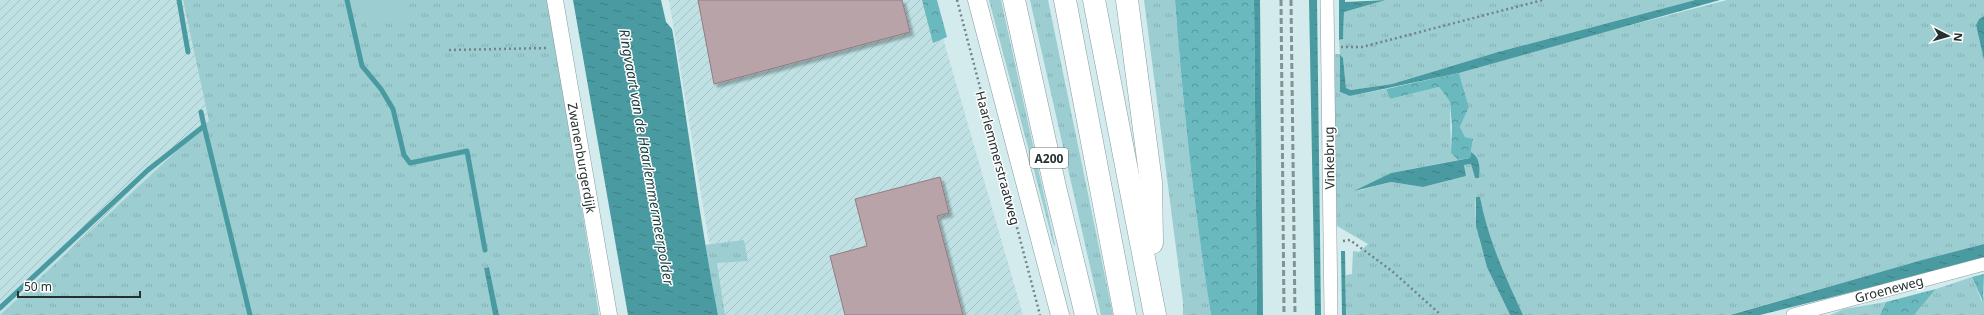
<svg xmlns="http://www.w3.org/2000/svg" width="1984" height="315" font-family="'Noto Sans',sans-serif">
  <style>
    .industrial { fill: url(#industrial-furrows) }
    .grass { fill: url(#grass-tufts) }
    .forest { fill: url(#forest-crowns) }
    .garden { fill: #9bcdd1 }
    .water { fill: url(#water-ripples) }
    .lines { fill: none; stroke-linecap: round; stroke-linejoin: round }
    .stream { stroke: #4a9ba1; stroke-width: 5 }
    .building { fill: #b8a3a8; stroke: #907c80; filter: url(#shadow) }
    .minor-casing { stroke: #879d9f; stroke-width: 14 }
    .tertiary-casing { stroke: #879d9f; stroke-width: 17 }
    .secondary-casing { stroke: #879d9f; stroke-width: 19 }
    .motorway-casing { stroke: #879d9f; stroke-width: 23 }
    .path { stroke: #748486; stroke-width: 2.5; stroke-dasharray: 2 3; stroke-linecap: butt }
    .minor { stroke: #fff; stroke-width: 13 }
    .tertiary { stroke: #fff; stroke-width: 16 }
    .secondary { stroke: #fff; stroke-width: 18 }
    .motorway { stroke: #fff; stroke-width: 22 }
    .rail { stroke: #819293; stroke-width: 3; stroke-dasharray: 6 3; stroke-linecap: butt }
    .labels { text-anchor: middle; dominant-baseline: central; stroke-width: 3; stroke-linejoin: round; paint-order: stroke }
    .shield { fill: #fff; stroke: #686e6f; stroke-width: 1 }
    .shield-label { font-size: 12px; font-weight: bold; fill: #273031 }
    .street-label { font-size: 13px; fill: #273031; stroke: #fff }
    .water-label { font-size: 14px; font-style: italic; fill: #173d40; stroke: #fff }
  </style>
  <defs>
    <pattern id="industrial-furrows" width="10" height="10" patternUnits="userSpaceOnUse"><rect width="10" height="10" fill="#c0e1e4"/><path d="M-1 1l2-2M0 10L10 0M9 11l2-2" fill="none" stroke="#a5c1c4"/></pattern>
    <pattern id="grass-tufts" width="24" height="20" patternUnits="userSpaceOnUse"><rect width="24" height="20" fill="#9bcdd1"/><path d="M3 7l-1-3M5 7V3M7 7l1-3M15 17l-1-3M17 17v-4M19 17l1-3" fill="none" stroke="#86b0b4"/></pattern>
    <pattern id="forest-crowns" width="20" height="18" patternUnits="userSpaceOnUse"><rect width="20" height="18" fill="#69b9bf"/><path d="M2 6a3 3 0 1 1 6 0M12 15a3 3 0 1 1 6 0" fill="none" stroke="#56979c"/></pattern>
    <pattern id="water-ripples" width="26" height="14" patternUnits="userSpaceOnUse"><rect width="26" height="14" fill="#4a9ba1"/><path d="M2 4q2-2 4 0t4 0M15 11q2-2 4 0t4 0" fill="none" stroke="#3e7f84"/></pattern>
    <filter id="shadow"><feDropShadow dx="3.5" dy="3.5" stdDeviation="1" flood-color="#0004"/></filter>
  </defs>
  <rect width="100%" height="100%" fill="#d3ebed"/>
  <!-- industrial -->
  <g class="industrial">
    <polygon points="0,0 183,0 210,121 0,315"/>
    <polygon points="669,0 932,0 1023,315 721,315"/>
  </g>
  <!-- grass -->
  <g class="grass">
    <polygon points="183,0 548,0 599,315 499,315 489,267 484,268 493,315 0,315 209,121"/>
    <polygon points="989,0 1001,0 1055,245 1054,246"/>
    <polygon points="1030,0 1048,0 1113,315 1101,315"/>
    <path d="M 1144,0 L 1175,0 C 1183,106 1194,210 1211,315 L 1183,315 L 1183,302 Z"/>
    <path d="M 1386,0 L 1695,0 L 1498,52 L 1392,84 L 1351,90 L 1346,88 L 1343,58 L 1340,92 L 1350,96 L 1386,89 L 1390,99 L 1439,87 L 1450,102 L 1451,153 L 1458,160 L 1391,173 L 1357,191 L 1391,182 L 1423,187 L 1466,176 L 1464,165 L 1471,164 L 1475,178 L 1475,155 L 1471,152 L 1473,140 L 1465,137 L 1460,127 L 1469,107 L 1459,73 L 1593,35 L 1727,0 L 1984,0 L 1984,16 L 1979,19 L 1976,25 L 1984,60 L 1984,244 L 1922,260 L 1729,315 L 1523,315 L 1493,253 L 1485,224 L 1480,197 L 1476,197 C 1472,239 1492,277 1510,315 L 1346,315 L 1346,275 L 1352,274 L 1353,251 L 1359,252 L 1368,244 L 1337,226 L 1334,97 L 1335,54 L 1340,54 L 1339,40 L 1343,39 L 1344,12 Z"/>
    <polygon points="744,240 748,261 717,263 725,315 718,315 704,245"/>
    <polygon points="1972,277 1982,302 1984,295 1984,315 1914,315 1936,289"/>
    <polygon points="1886,302 1880,315 1830,315 1844,309"/>
  </g>
  <!-- forest -->
  <g class="forest">
    <polygon points="922,0 937,0 947,37 933,43"/>
    <path d="M 1175,0 L 1254,0 L 1257,315 L 1211,315 C 1194,210 1183,106 1175,0 Z"/>
    <polygon points="1459,73 1469,107 1460,127 1465,137 1473,139 1470,158 1458,160 1451,153 1452,127 1450,102 1439,87 1390,99 1386,89"/>
    <polygon points="1984,274 1983,302 1972,277"/>
    <polygon points="1936,289 1914,315 1880,315 1886,302"/>
  </g>
  <!-- garden -->
  <polygon class="garden" points="360,0 408,0 412,17 368,29"/>
  <!-- water -->
  <g class="water">
    <path d="M 573,0 L 661,0 L 666,22 L 672,29 L 674,40 C 689,131 700,224 718,315 L 628,315 Z"/>
    <polygon points="1254,0 1260,0 1263,315 1257,315"/>
    <polygon points="1309,0 1317,0 1321,315 1315,315"/>
    <polygon points="1339,0 1345,0 1345,2 1386,0 1344,12 1343,39 1339,40"/>
    <polygon points="1695,0 1720,0 1459,73 1350,96 1340,92 1340,55 1343,58 1346,88 1351,90 1392,84 1498,52"/>
    <polygon points="1984,16 1984,60 1976,25 1979,19"/>
    <path d="M 1471,152 C 1480,157 1480,168 1479,178 L 1475,178 L 1471,164 L 1464,165 L 1466,176 L 1423,187 L 1391,182 L 1354,191 L 1391,173 L 1470,158 Z"/>
    <path d="M 1476,197 L 1480,197 C 1488,240 1505,276 1523,315 L 1510,315 L 1487,267 L 1476,226 Z"/>
    <polygon points="1984,244 1984,259 1760,315 1730,315 1922,260"/>
    <polygon points="1341,251 1345,251 1346,315 1342,315"/>
    <polygon points="489,267 499,315 493,315 484,268"/>
  </g>
  <g class="lines">
    <!-- stream -->
    <g class="stream">
      <polyline points="179,0 188,52"/>
      <polyline points="347,0 362,66 381,89 393,109 404,155 410,163 467,151 485,250"/>
      <polyline points="204,126 250,315"/>
      <polyline points="0,308 148,170 204,126 201,112"/>
    </g>
  </g>
  <!-- building -->
  <g class="building">
    <polygon points="698,0 902,0 910,32 714,84"/>
    <polygon points="940,177 949,213 937,216 963,315 845,315 830,256 867,246 855,199"/>
  </g>
  <g class="lines">
    <defs>
      <g id="minor">
        <polyline points="1327,0 1331,315"/>
        <polyline points="1793,315 1984,264"/>
      </g>
      <polyline id="tertiary" points="555,0 609,315"/>
      <polyline id="secondary" points="977,0 1060,315"/>
      <g id="motorway">
        <polyline points="1014,0 1055,187 1086,315"/>
        <polyline points="1065,0 1125,315"/>
        <polyline points="1094,0 1155,315"/>
        <polyline points="1127,0 1151,182 1152,243"/>
      </g>
    </defs>
    <!-- minor casing -->
    <use href="#minor" class="minor-casing"/>
    <!-- tertiary casing -->
    <use href="#tertiary" class="tertiary-casing"/>
    <!-- secondary casing -->
    <use href="#secondary" class="secondary-casing"/>
    <!-- motorway casing -->
    <use href="#motorway" class="motorway-casing"/>
    <!-- path -->
    <g class="path">
      <polyline points="957,0 1040,315"/>
      <polyline points="1341,47 1362,47 1543,0"/>
      <polyline points="449,50 549,48"/>
      <polyline points="1343,241 1350,240 1392,271 1441,315"/>
    </g>
    <!-- minor -->
    <use href="#minor" class="minor"/>
    <!-- tertiary -->
    <use href="#tertiary" class="tertiary"/>
    <!-- secondary -->
    <use href="#secondary" class="secondary"/>
    <!-- motorway -->
    <use href="#motorway" class="motorway"/>
    <!-- rail -->
    <g class="rail">
      <polyline points="1281,0 1284,315"/>
      <polyline points="1291,0 1295,315"/>
    </g>
  </g>
  <g class="labels">
    <!-- shield labels -->
    <rect class="shield" x="1030" y="148" width="38" height="20" rx="3"/>
    <g class="shield-label">
      <text x="1049" y="158">A200</text>
    </g>
    <!-- street labels -->
    <g class="street-label">
      <text transform="translate(582 158) rotate(80)">Zwanenburgerdijk</text>
      <text transform="translate(998 158) rotate(75)">Haarlemmerstraatweg</text>
      <text transform="translate(1329 158) rotate(-91)">Vinkebrug</text>
      <text transform="translate(1889 289) rotate(-15)">Groeneweg</text>
    </g>
    <!-- water labels -->
    <g class="water-label">
      <text transform="translate(647 157) rotate(80)">Ringvaart van de Haarlemmermeerpolder</text>
    </g>
  </g>
  <!-- north arrow -->
  <g transform="translate(1948 36) rotate(96)" stroke="#ffffff" stroke-width="3" paint-order="stroke">
  <path d="M0-3L7 15L0 10L-7 15Z" fill="#273031"/>
  <text y="-6" font-size="11" font-weight="bold" text-anchor="middle" fill="#273031">N</text>
  </g>
  <!-- scale -->
  <path d="M18 291v6h122v-6" fill="none" stroke="#273031" stroke-width="2"/>
  <text x="24" y="291" font-size="12" fill="#273031" stroke="#ffffff" stroke-width="3" paint-order="stroke">50 m</text>
</svg>
